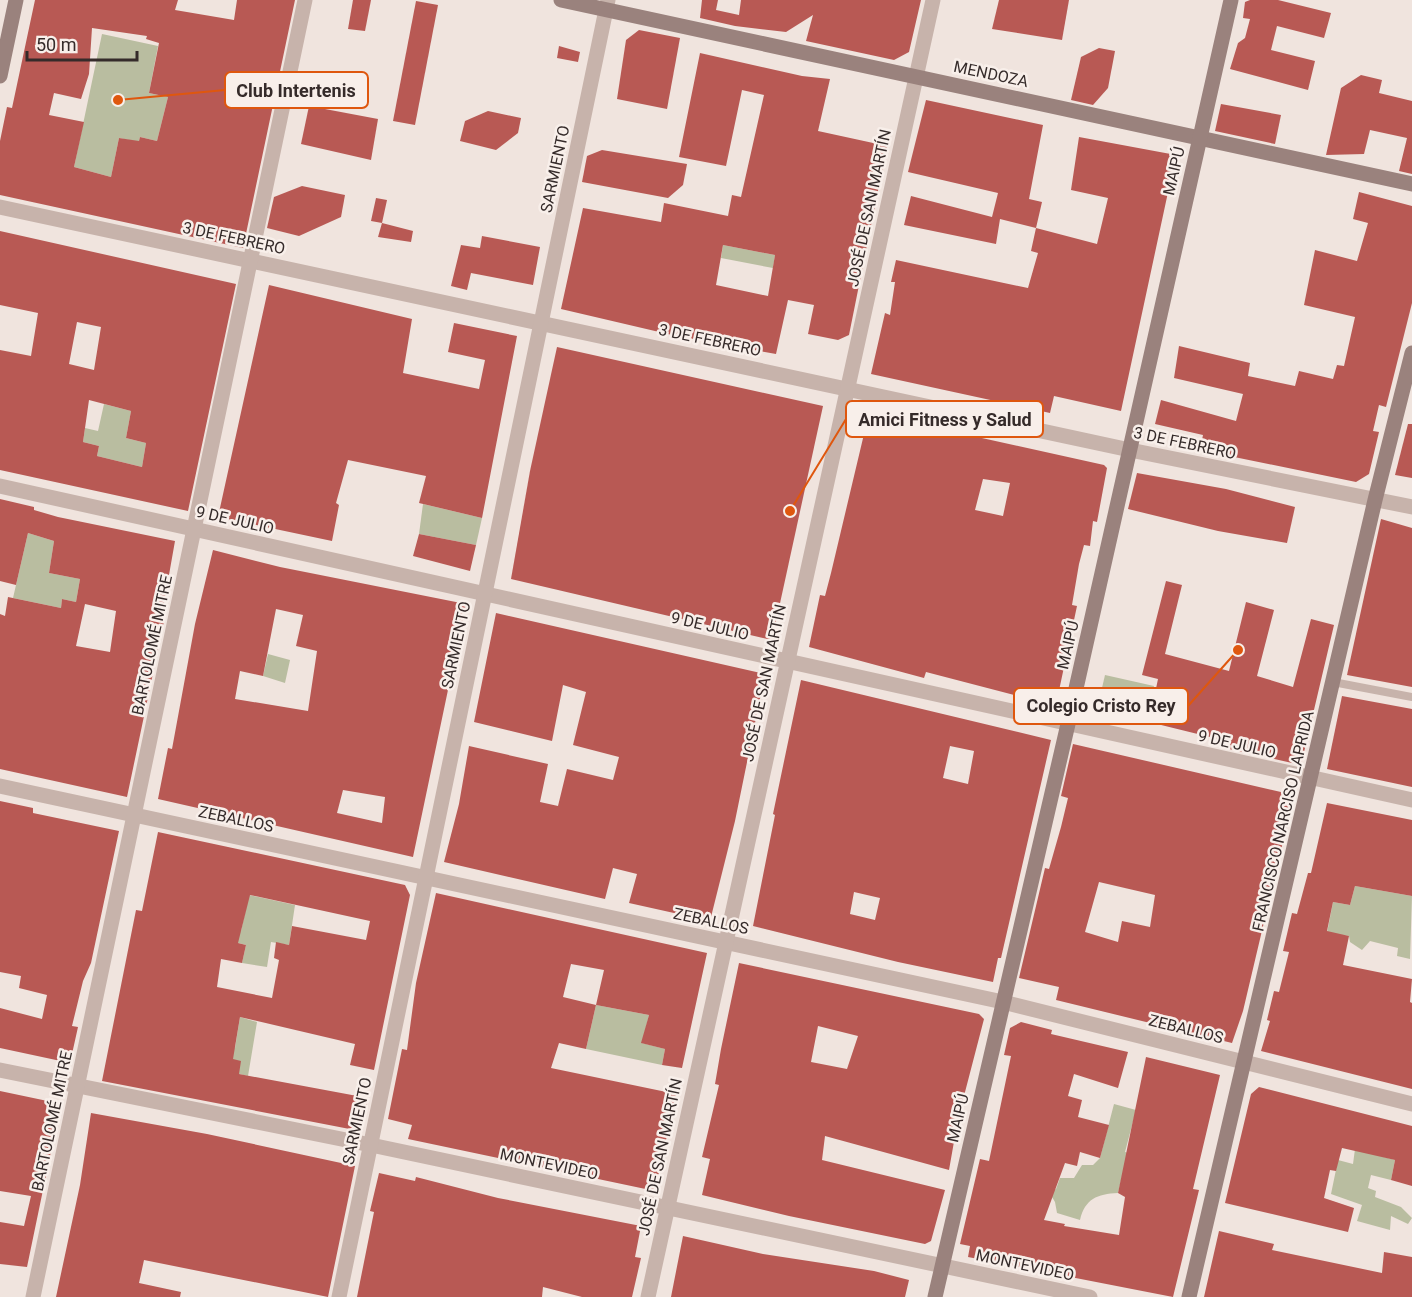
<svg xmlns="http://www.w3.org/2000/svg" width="1412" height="1297" font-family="Roboto,sans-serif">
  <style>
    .green { fill: #b9bda0 }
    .building { fill: #b85954; fill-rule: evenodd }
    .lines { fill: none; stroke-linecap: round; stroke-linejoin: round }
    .lane { stroke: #c7b3ab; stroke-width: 8 }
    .street { stroke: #c7b3ab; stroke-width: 15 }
    .secondary { stroke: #9a827d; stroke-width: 15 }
    .labels { text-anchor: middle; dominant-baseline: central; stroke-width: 5; stroke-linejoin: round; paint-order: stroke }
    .street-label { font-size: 16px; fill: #352b2a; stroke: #f8efea }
    .leader { fill: none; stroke: #df570e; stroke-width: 2 }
    .callout-dot { fill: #df570e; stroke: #f8efea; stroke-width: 2 }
    .callout { fill: #f8efea; stroke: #df570e; stroke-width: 2 }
    .callout-label { font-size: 18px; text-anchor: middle; font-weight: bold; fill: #352b2a }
  </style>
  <rect width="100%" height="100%" fill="#f0e4de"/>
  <!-- green -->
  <g class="green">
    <polygon points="102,34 158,46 149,93 168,97 157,141 140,137 139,142 119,138 111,177 74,167"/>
    <polygon points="723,245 775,255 773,268 721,258"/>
    <polygon points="104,404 131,411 126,438 146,443 142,467 97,456 99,446 83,442 85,428 98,431"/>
    <polygon points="423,504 482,518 476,545 419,534"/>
    <polygon points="28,533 54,541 49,573 80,579 76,602 62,599 61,608 13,598"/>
    <polygon points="268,654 290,660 285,683 263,676"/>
    <polygon points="1105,675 1154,686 1147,716 1098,705"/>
    <polygon points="1355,886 1412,896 1410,959 1397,956 1398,948 1370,941 1362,950 1350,942 1349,936 1327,933 1333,902 1350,905"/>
    <polygon points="249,895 295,905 289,945 271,942 267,967 242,963 246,945 227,940 241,931"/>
    <polygon points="596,1005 649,1015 642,1043 665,1049 662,1065 586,1049"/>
    <polygon points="240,1017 257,1022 248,1076 239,1074 207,1053 209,1043 235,1048"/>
    <path d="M 1114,1104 L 1136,1110 L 1125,1152 L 1152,1159 L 1123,1172 L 1118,1193 C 1097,1194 1085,1199 1080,1220 L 1057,1213 L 1055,1202 L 1049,1192 L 1056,1189 L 1060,1178 L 1074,1178 L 1082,1165 L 1093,1165 L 1100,1158 Z"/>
    <polygon points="1355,1149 1395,1160 1391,1180 1371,1175 1368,1188 1376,1191 1375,1197 1401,1207 1412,1218 1408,1224 1391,1216 1390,1230 1357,1221 1362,1205 1331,1194 1338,1160 1353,1164"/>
  </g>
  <!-- building -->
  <g class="building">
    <path d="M 35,0 L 178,0 L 175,10 L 234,20 L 237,0 L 295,0 L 243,248 L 0,195 L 0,141 L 7,107 L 12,108 ZM 92,28 L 147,36 L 146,39 L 159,43 L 149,93 L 168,97 L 157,141 L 140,137 L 139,141 L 119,138 L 111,177 L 74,167 L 84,122 L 49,115 L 54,93 L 81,99 L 89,74 Z"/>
    <polygon points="353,0 371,0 365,31 348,29"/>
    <polygon points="702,0 718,0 716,10 739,15 741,0 921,0 909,52 894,60 806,41 813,15 786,32 735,26 700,18"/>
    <polygon points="999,0 1069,0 1062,40 992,29"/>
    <polygon points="1250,0 1278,0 1331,13 1324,38 1277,26 1271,50 1315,61 1308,90 1230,69 1238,43 1245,38 1250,19 1243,18 1245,2"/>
    <polygon points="416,1 438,5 415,125 393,121"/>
    <polygon points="639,30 680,38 667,109 617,99 626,40"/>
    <polygon points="559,46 580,52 578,62 557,58"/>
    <polygon points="1099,48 1115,51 1108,88 1093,105 1071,100 1081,57"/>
    <path d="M 700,53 L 802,76 L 830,79 L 818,131 L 887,146 L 849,335 L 838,340 L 808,334 L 814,305 L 788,300 L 776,354 L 672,335 L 561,309 L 583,208 L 661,222 L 664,203 L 728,216 L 732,195 L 741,197 L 764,95 L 742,90 L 726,166 L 679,157 ZM 723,245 L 775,255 L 768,296 L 716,285 Z"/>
    <polygon points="1361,75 1382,80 1379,93 1412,101 1412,174 1399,171 1407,138 1370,130 1364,154 1326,155 1341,88"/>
    <polygon points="926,100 1043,125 1029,199 1042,202 1036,228 1000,219 996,244 904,225 911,196 992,217 998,193 908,172"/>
    <polygon points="1221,104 1281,115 1275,144 1215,131"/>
    <polygon points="309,106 378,119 371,160 301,144"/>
    <polygon points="488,111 521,118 518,133 496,150 460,141 465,121"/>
    <polygon points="1079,137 1176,155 1121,411 1054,396 1050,413 871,374 885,313 890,315 895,282 891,282 896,260 1028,288 1038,253 1031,251 1036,228 1097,244 1108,198 1071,190"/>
    <polygon points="602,150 687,164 683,185 668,198 582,182 587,156"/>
    <polygon points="302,186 345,195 341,217 299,236 267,228 274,197"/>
    <polygon points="1359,192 1412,206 1412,303 1386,407 1379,405 1373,431 1379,432 1369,474 1356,482 1200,450 1203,435 1155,424 1161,400 1236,421 1243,394 1174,378 1179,346 1250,363 1248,376 1295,386 1299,371 1333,379 1337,365 1344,366 1355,317 1304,305 1315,250 1357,261 1368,223 1353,219"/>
    <polygon points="376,198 387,200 382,223 371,221"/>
    <polygon points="382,223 413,231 411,242 378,237"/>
    <path d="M 0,231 L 236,284 L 188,511 L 0,470 L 0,350 L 31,356 L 38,313 L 0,305 ZM 77,322 L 101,327 L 94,370 L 69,364 ZM 89,400 L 131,411 L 126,438 L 146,443 L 142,467 L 97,456 L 99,446 L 83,442 Z"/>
    <polygon points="482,236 540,247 533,285 471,273 467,290 451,286 461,245 480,248"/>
    <polygon points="269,285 412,319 403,373 479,389 485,360 448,352 454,323 517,336 482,518 419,503 426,476 348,460 336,503 339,505 332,541 218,517"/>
    <polygon points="557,347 823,406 772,640 511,579 530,471"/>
    <path d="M 869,413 L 1104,465 L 1107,468 L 1097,522 L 1093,521 L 1090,546 L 1084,545 L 1079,564 L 1072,605 L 1077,606 L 1057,700 L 1049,704 L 926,672 L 924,678 L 809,647 L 820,595 L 825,596 L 831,573 ZM 983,479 L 1010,483 L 1003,516 L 975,510 Z"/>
    <polygon points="1408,424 1412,424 1412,478 1395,475"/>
    <polygon points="1137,473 1226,489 1295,507 1287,543 1218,531 1128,509"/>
    <path d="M 0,499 L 34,507 L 34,510 L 58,517 L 175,541 L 161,620 L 164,621 L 127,797 L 0,769 L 0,614 L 5,616 L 8,597 L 61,608 L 62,599 L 76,602 L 80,579 L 49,573 L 54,541 L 28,533 L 16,585 L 0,581 ZM 85,604 L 116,611 L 110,652 L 76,646 Z"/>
    <polygon points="1381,519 1412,528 1412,687 1347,675"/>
    <polygon points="419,534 476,545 470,571 413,556"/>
    <path d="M 213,550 L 280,567 L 466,604 L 413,857 L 158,799 L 168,748 L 172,749 L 195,624 ZM 276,609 L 303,615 L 296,646 L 317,651 L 308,711 L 235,699 L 240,671 L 263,676 ZM 343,790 L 385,797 L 382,823 L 337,813 Z"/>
    <polygon points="1166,581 1182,585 1165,654 1229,671 1246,602 1274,610 1257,676 1293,687 1311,619 1334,625 1301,765 1220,747 1222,740 1149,722 1158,679 1142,675"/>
    <polygon points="496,613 765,674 735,821 710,921 629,903 637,874 613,868 605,899 444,862 459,804 469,746 548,764 540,802 558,806 567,769 613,780 619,757 573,745 586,692 563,685 552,741 474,722"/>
    <path d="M 801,680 L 1051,740 L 1001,958 L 998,958 L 993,982 L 898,962 L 753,926 L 775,815 L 773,814 ZM 950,746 L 974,751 L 968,784 L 943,778 ZM 854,892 L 880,898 L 875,920 L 850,914 Z"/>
    <polygon points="1342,696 1412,709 1412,787 1327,769"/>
    <path d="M 1073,744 L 1294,795 L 1243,1011 L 1232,1043 L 1056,1000 L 1059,987 L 1019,978 L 1045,868 L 1049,869 L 1061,827 L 1068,798 L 1061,796 ZM 1099,882 L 1155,895 L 1150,927 L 1122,921 L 1118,942 L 1085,932 Z"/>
    <polygon points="0,801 33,808 33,813 119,831 91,963 83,981 72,1026 78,1027 70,1063 0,1048 0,1008 42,1019 47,995 19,988 21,976 0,972"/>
    <polygon points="1327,803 1412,820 1412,896 1355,886 1350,905 1333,902 1327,931 1349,936 1343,965 1412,979 1410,1002 1412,1003 1412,1089 1261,1051 1270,1021 1267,1020 1274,991 1279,992 1289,952 1283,951 1292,913 1297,914 1308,873 1311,873"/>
    <path d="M 158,832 L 405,885 L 410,895 L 374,1070 L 350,1065 L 355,1044 L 240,1017 L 233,1059 L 241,1061 L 239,1074 L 368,1098 L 360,1131 L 102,1081 L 136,910 L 142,911 ZM 250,895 L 370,921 L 366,940 L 292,926 L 289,945 L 276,942 L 274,958 L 279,960 L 272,998 L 217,987 L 221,959 L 242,963 L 246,945 L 238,943 Z"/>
    <path d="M 436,893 L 707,953 L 682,1068 L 662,1065 L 665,1049 L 641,1043 L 649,1015 L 596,1005 L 586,1049 L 559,1043 L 551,1068 L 676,1094 L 655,1191 L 408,1139 L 412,1125 L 388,1119 L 402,1049 L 407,1050 L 416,983 ZM 571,964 L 604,970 L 596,1005 L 563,997 Z"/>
    <path d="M 739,963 L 979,1014 L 984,1019 L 958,1119 L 949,1170 L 825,1136 L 822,1160 L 945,1190 L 931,1241 L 925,1244 L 789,1216 L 702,1195 L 710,1159 L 702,1157 L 719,1085 L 715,1084 L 721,1049 ZM 818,1026 L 858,1036 L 847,1069 L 811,1062 Z"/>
    <polygon points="1021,1022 1052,1030 1051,1034 1128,1052 1118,1088 1074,1074 1068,1096 1082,1100 1078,1117 1109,1125 1100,1158 1080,1152 1077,1166 1065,1163 1044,1220 1065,1224 1064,1226 1119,1235 1125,1197 1118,1193 1146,1057 1220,1075 1193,1189 1199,1190 1173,1297 968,1257 970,1246 960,1244 980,1159 989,1161 1011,1056 1004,1055 1010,1028"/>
    <polygon points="1259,1087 1412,1126 1412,1186 1391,1180 1395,1160 1342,1148 1336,1171 1330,1170 1324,1198 1354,1208 1348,1232 1225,1203 1251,1094"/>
    <polygon points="0,1091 57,1103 52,1137 54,1137 27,1267 0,1264 0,1222 24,1226 31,1196 0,1191"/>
    <polygon points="91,1113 207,1134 355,1166 328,1297 144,1260 139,1283 181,1292 180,1297 56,1297 80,1185"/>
    <polygon points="379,1173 415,1181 416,1177 498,1198 641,1226 635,1257 641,1258 632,1297 582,1297 543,1287 542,1297 357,1297 374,1212 370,1211"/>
    <polygon points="1219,1231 1274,1244 1272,1250 1382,1273 1384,1252 1412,1257 1412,1297 1204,1297"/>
    <polygon points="683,1236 763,1254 874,1271 909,1280 905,1297 671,1297"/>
  </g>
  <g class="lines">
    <!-- lane -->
    <polyline class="lane" points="1333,682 1412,697"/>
    <!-- street -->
    <g class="street">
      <polyline points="0,207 1130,450 1412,507"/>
      <polyline points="0,486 1412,800"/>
      <polyline points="0,786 1003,1002 1412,1104"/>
      <polyline points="0,1070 371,1145 1090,1297"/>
      <polyline points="33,1297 305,0"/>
      <polyline points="339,1297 608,0"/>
      <polyline points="648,1297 933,0"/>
    </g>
    <!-- secondary -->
    <g class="secondary">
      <polyline points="561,0 1412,184"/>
      <polyline points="0,76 16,0"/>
      <polyline points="935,1297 1068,724 1231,0"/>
      <polyline points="1189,1297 1375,500 1412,353"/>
    </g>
  </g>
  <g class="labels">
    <!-- street labels -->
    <g class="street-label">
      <text transform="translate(991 74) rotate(12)">MENDOZA</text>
      <text transform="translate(555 169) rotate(-78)">SARMIENTO</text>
      <text transform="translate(1174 171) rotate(-77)">MAIPÚ</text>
      <text transform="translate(869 208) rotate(-78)">JOSÉ DE SAN MARTÍN</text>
      <text transform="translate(234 238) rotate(12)">3 DE FEBRERO</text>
      <text transform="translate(710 340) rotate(12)">3 DE FEBRERO</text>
      <text transform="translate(1185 443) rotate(12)">3 DE FEBRERO</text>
      <text transform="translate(235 520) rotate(13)">9 DE JULIO</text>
      <text transform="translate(710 626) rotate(13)">9 DE JULIO</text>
      <text transform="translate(152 645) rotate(-78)">BARTOLOMÉ MITRE</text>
      <text transform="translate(456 645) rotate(-78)">SARMIENTO</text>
      <text transform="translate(1068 645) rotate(-77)">MAIPÚ</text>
      <text transform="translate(764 683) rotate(-78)">JOSÉ DE SAN MARTÍN</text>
      <text transform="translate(1237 744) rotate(13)">9 DE JULIO</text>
      <text transform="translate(236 819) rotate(12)">ZEBALLOS</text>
      <text transform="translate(1283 821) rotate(-77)">FRANCISCO NARCISO LAPRIDA</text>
      <text transform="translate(711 921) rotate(12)">ZEBALLOS</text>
      <text transform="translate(1186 1029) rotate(14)">ZEBALLOS</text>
      <text transform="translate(958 1118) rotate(-77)">MAIPÚ</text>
      <text transform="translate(52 1121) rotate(-78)">BARTOLOMÉ MITRE</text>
      <text transform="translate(357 1121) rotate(-78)">SARMIENTO</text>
      <text transform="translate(660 1157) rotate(-78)">JOSÉ DE SAN MARTÍN</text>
      <text transform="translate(549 1164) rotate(12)">MONTEVIDEO</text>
      <text transform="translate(1025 1265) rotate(12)">MONTEVIDEO</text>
    </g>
  </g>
  <!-- callouts -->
  <path class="leader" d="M118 100L225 90M790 511L846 419M1238 650L1188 706"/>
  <g class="callout-dot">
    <circle cx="118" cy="100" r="6"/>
    <circle cx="790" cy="511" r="6"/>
    <circle cx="1238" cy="650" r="6"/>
  </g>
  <g class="callout">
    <rect x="225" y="72" width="143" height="36" rx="6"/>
    <rect x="846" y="401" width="197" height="36" rx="6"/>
    <rect x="1014" y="688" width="174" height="36" rx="6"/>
  </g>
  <g class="callout-label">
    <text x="296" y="97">Club Intertenis</text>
    <text x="945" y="426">Amici Fitness y Salud</text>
    <text x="1101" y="712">Colegio Cristo Rey</text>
  </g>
  <!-- scale -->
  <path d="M27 51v9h110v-9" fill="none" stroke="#352b2a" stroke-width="3"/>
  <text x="36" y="51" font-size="18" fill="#352b2a" stroke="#f8efea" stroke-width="4.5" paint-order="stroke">50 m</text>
</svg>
